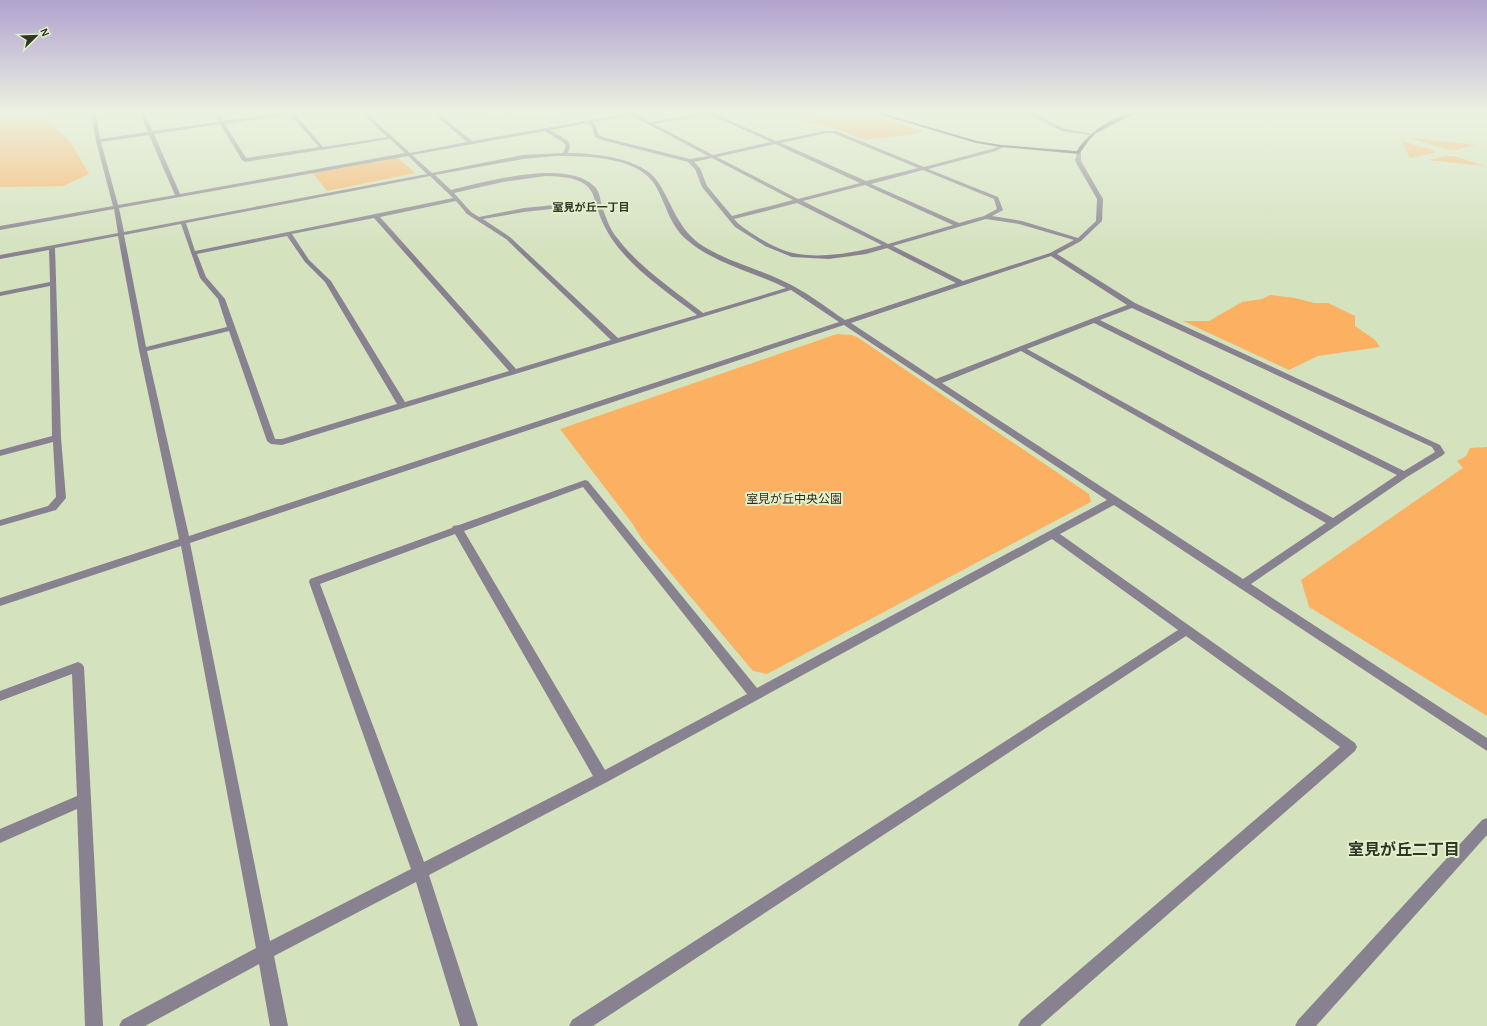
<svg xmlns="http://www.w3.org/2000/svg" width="1487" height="1026" font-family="'Alegreya Sans','Noto Sans JP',sans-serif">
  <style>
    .green { fill: #fcb061 }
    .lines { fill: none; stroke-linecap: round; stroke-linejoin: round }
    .minor { fill: #888290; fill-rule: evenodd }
    .major { fill: #453b53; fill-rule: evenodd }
    .labels { text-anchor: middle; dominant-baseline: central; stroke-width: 4; stroke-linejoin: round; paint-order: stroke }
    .far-neighbourhood-label { font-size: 11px; font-weight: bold; fill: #2f3527; stroke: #e1efcb }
    .park-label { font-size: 12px; fill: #392919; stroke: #e1efcb }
    .near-neighbourhood-label { font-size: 16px; font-weight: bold; fill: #2f3527; stroke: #e1efcb }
  </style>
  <rect width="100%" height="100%" fill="#d4e2be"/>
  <!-- green -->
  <g class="green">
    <polygon points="0,112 39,112 71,143 89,174 63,186 0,187"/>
    <polygon points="482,112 573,112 552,115 492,115"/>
    <polygon points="840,112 858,112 923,131 914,134 864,140 832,127 805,123"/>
    <polygon points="1410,138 1477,145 1455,150 1445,149"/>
    <polygon points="1401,141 1433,150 1434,153 1410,158"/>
    <polygon points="1446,156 1453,156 1485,166 1429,160"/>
    <polygon points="398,158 415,173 327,191 313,173"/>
    <polygon points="1270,295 1295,298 1314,303 1328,303 1355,316 1355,326 1375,340 1380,347 1318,356 1289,370 1183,321 1209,321 1242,302 1262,299"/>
    <polygon points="837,334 851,335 857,337 1089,494 1091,502 767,674 753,671 642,539 632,523 560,429"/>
    <polygon points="1487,447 1487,716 1309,607 1301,580 1463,468 1457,461 1466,456 1470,448"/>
  </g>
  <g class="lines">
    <!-- minor -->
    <g class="minor">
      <path d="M 91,112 L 95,112 L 100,139 L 148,132 L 140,112 L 144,112 L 153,131 L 219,122 L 213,112 L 217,112 L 223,121 L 285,112 L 295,112 L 294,113 L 323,147 L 387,137 L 361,112 L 365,112 L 410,153 L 467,142 L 432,112 L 436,112 L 472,141 L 632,113 L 650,122 L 711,112 L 776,141 L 826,131 L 836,131 L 924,167 L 992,149 L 1001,145 L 1003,147 L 996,151 L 928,169 L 998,197 L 1003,210 L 992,216 L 1022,221 L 1078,238 L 1096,221 L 1097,199 L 1075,161 L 1077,153 L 1081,152 L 1081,161 L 1103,199 L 1102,221 L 1081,241 L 1057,254 L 1135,303 L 1440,445 L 1445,453 L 1443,455 L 1407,477 L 1251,584 L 1487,738 L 1487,751 L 1114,505 L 1060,534 L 1355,743 L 1357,747 L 1355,751 L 1040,1026 L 1018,1026 L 1021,1020 L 1340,747 L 1186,636 L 593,1026 L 569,1026 L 572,1020 L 1178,630 L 1052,539 L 607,782 L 429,875 L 478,1026 L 460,1026 L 416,882 L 274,956 L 288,1026 L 270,1026 L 259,964 L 145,1026 L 119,1026 L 122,1020 L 256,948 L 181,546 L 0,606 L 0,598 L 179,539 L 139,350 L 118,236 L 55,248 L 61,438 L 66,498 L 56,510 L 0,526 L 0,520 L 48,506 L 56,497 L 53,442 L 0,456 L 0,450 L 52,436 L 50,286 L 0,296 L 0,292 L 50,282 L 49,250 L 0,259 L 0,255 L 118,233 L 114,209 L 0,230 L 0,226 L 113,206 L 96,141 ZM 290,114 L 319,147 L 246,158 L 225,124 ZM 709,114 L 771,142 L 713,155 L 654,124 ZM 631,115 L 708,156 L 690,159 L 606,138 L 599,135 L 595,124 L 593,122 ZM 587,123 L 591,125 L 595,137 L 602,140 L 688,162 L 695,169 L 702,187 L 735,227 L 765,246 L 792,257 L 829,259 L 866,254 L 887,248 L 956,283 L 845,320 C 824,306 804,290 781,280 C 755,268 727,261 703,246 C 678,230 673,205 658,182 C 643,158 594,153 568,153 L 570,146 L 568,141 L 550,130 ZM 220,124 L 242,160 L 245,162 L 390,139 L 405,153 L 180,194 L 154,134 ZM 545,131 L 564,143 L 566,146 L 563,153 L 523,155 L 432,173 L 412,155 ZM 826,133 L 833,133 L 918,168 L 866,181 L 781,143 ZM 149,135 L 175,195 L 118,205 L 101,142 ZM 775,144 L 860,183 L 798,199 L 717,157 ZM 408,156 L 427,174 L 124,232 L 119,208 ZM 556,156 C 584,156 634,156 653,182 C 666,201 668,224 687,240 C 715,264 754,272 786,288 L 703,313 C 674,290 641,269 618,239 C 610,230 606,218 602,206 C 600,200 600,192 595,187 C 567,158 485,182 451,190 L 435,175 L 523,159 ZM 712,158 L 793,200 L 732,216 L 707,186 L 700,168 L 694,162 ZM 923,170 L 994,199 L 997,209 L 984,216 L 959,223 L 871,184 ZM 430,176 L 453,198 L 195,251 L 186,223 ZM 546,176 C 566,177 590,177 595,201 L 524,208 L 479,217 L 471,212 L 454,193 L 503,182 ZM 865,185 L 953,225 L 888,244 L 803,201 ZM 456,201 L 467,214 L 506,239 L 611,340 L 516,369 L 380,217 ZM 797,203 L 882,245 C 857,253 817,259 793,253 C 780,250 767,243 756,236 C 748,231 740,226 734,219 ZM 596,204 C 609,255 657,284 697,315 L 618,338 L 510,237 L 483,219 L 524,212 ZM 374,218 L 509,371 L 405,402 L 331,281 L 309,260 L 292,234 ZM 986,219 L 1019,224 L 1074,240 L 1050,253 L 963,281 L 893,246 ZM 181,224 L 200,278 L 218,299 L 227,327 L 146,347 L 124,235 ZM 287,236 L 305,262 L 325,282 L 397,404 L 282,439 L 275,439 L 225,299 L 206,277 L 197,254 ZM 1051,256 L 1127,305 L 936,379 L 851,323 ZM 791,290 L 839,322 L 189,536 L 147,351 L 229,331 L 267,441 L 271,444 L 282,445 ZM 1132,308 L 1432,447 L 1435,452 L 1404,471 L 1100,320 ZM 1094,323 L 1397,475 L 1333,518 L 1027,349 ZM 844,325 L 1107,500 L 757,688 L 588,481 L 585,480 L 459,525 L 453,526 L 452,528 L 310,579 L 309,582 L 411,869 L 270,941 L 190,543 ZM 1021,351 L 1326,523 L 1243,579 L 942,383 ZM 583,487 L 747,694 L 605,770 L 464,531 ZM 455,534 L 593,776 L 424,862 L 320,584 Z"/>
      <polygon points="1025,112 1030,112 1065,129 1092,134 1090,135 1062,131"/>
      <polygon points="78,662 82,664 84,667 103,1026 85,1026 77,809 0,843 0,829 77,796 72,674 0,701 0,691"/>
      <polygon points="1487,818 1487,835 1316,1026 1295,1026 1298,1020 1482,820"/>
    </g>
    <!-- major -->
    <path class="major" d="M 872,112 L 878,112 L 977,141 L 1001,145 L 1077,151 C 1086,134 1119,111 1138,112 L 1096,133 L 1090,139 L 1079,154 L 1001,147 L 976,143 Z"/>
  </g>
  <!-- sky -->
  <linearGradient id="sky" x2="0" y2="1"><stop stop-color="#b1a2ce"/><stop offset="0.44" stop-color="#ecf2e2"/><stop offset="1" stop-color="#ecf2e2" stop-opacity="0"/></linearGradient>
  <rect width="1487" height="255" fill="url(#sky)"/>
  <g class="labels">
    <!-- far-neighbourhood labels -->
    <g class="far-neighbourhood-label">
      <text x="591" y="207">室見が丘一丁目</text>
    </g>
    <!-- park labels -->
    <g class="park-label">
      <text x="794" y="499">室見が丘中央公園</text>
    </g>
    <!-- near-neighbourhood labels -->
    <g class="near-neighbourhood-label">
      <text x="1404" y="850">室見が丘二丁目</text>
    </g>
  </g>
  <!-- north arrow -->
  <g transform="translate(36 36) rotate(67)" stroke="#e1efcb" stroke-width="3" paint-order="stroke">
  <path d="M0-3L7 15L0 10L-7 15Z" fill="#2f3527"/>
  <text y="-6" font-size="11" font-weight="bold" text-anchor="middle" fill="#2f3527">N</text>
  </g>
</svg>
